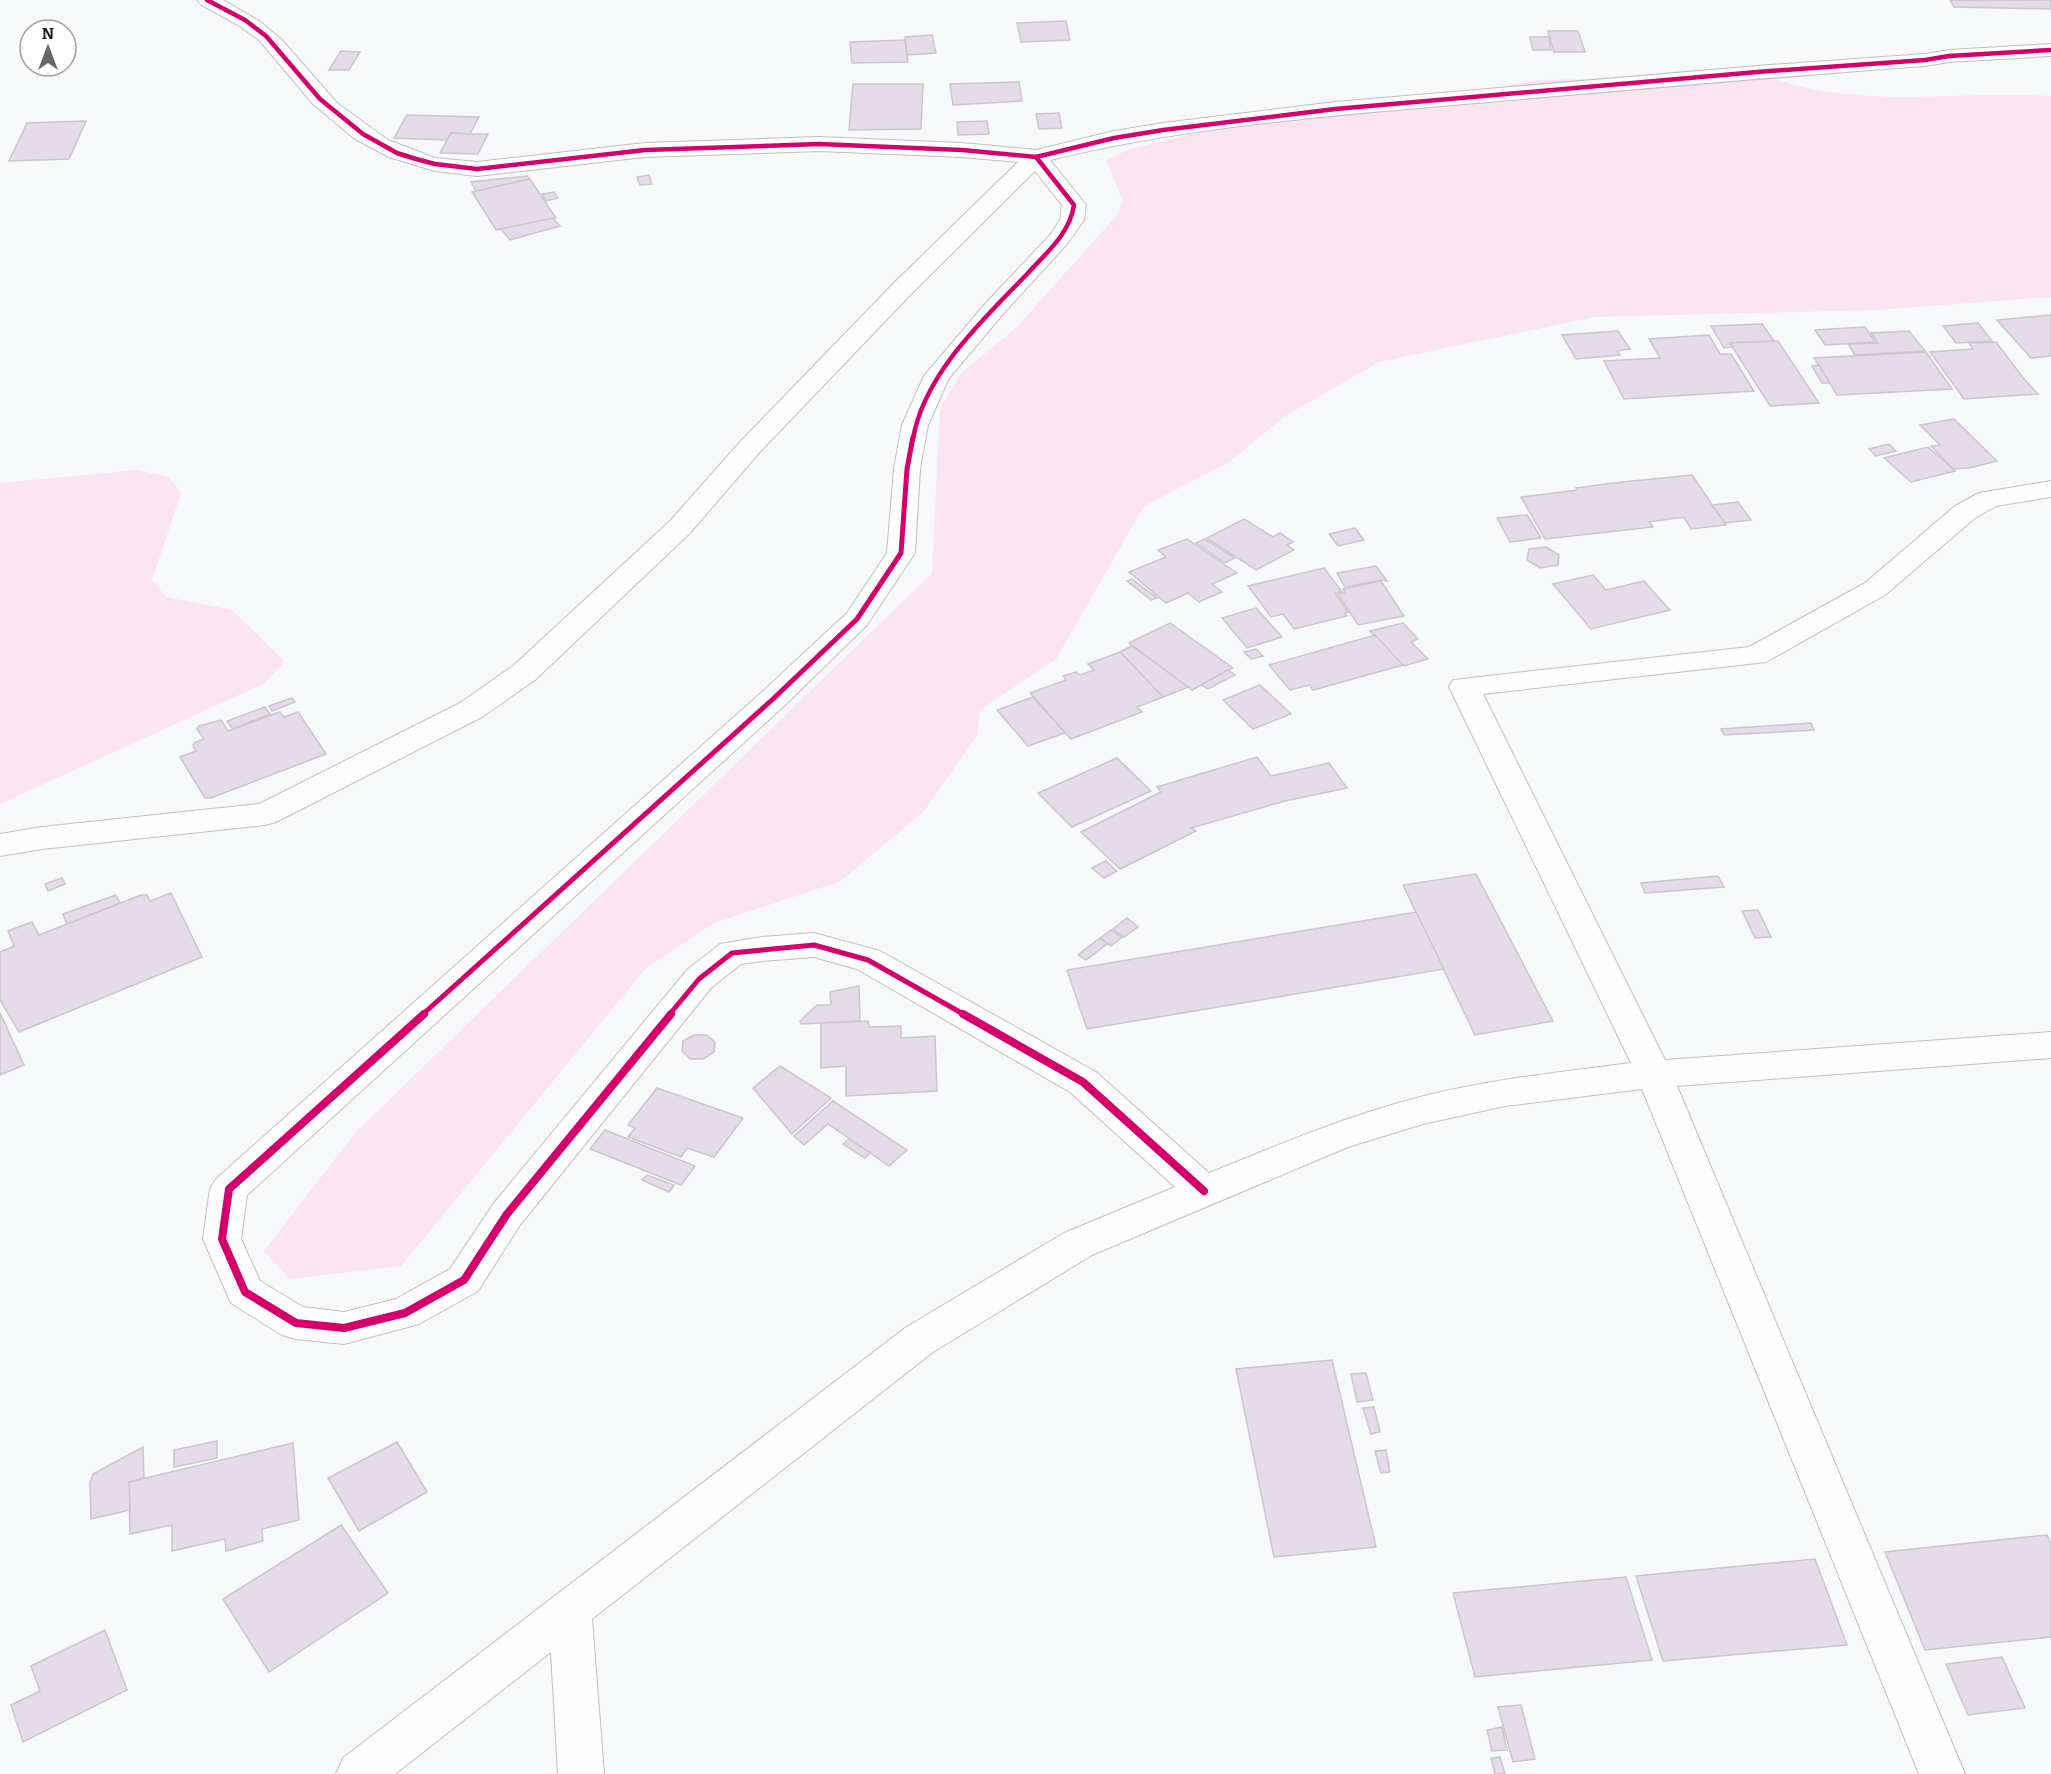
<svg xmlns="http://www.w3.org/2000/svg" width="2051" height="1774" font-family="Bitter,serif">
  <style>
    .green { fill: #fbe5f0 }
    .building { fill: #e5dbeb; stroke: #c8c8c9; stroke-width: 1.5 }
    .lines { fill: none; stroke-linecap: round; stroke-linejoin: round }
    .minor-casing { stroke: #c0c0c1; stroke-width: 2 }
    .minor { fill: #fefefe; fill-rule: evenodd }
    .cycleway-far2-casing { stroke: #fff; stroke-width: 7 }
    .cycleway-far1-casing { stroke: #fff; stroke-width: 9 }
    .cycleway-casing { stroke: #fff; stroke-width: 11 }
    .cycleway-far2 { stroke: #d6006c; stroke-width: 4.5 }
    .cycleway-far1 { stroke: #d6006c; stroke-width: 5 }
    .cycleway { stroke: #d6006c; stroke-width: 8 }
  </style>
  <rect width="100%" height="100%" fill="#f8f9fa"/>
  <!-- green -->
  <g class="green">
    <path d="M 1768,76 C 1857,111 1958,90 2051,96 L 2051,297 L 1875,310 L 1594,317 L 1379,362 L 1285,416 L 1228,463 L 1144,506 L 1056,659 L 980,710 L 978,734 L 924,811 L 841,881 L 714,923 L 646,968 L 401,1266 L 290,1279 L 264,1251 L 355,1133 L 932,573 L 940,408 L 961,373 L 1017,327 L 1117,215 L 1123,201 L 1106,160 L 1130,149 L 1208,130 L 1539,80 Z"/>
    <polygon points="137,470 169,477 181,493 152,580 166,597 232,610 285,662 263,684 0,804 0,483"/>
  </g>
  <!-- building -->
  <g class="building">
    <polygon points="1950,0 2051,0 2051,9 1954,7"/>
    <polygon points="1066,21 1070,40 1021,42 1017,23"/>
    <polygon points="1548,31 1578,31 1585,52 1554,52"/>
    <polygon points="932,35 936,53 907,55 905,37"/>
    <polygon points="1530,37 1549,37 1551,50 1533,50"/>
    <polygon points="905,40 908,62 852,63 850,42"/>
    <polygon points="341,51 360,52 349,70 329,70"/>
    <polygon points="1019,82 1022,101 953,105 950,84"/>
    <polygon points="853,84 923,84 921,129 849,130"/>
    <polygon points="1059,113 1062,128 1039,129 1036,114"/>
    <polygon points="407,115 479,117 470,134 451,133 447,140 394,138"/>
    <polygon points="86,121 69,159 9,161 27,123"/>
    <polygon points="987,121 989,134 958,135 957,122"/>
    <polygon points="451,133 470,134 488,134 478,154 440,153"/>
    <polygon points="649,175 652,184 640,185 637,177"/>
    <polygon points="527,176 530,179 476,191 471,182"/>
    <polygon points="530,179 556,218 496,230 472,192"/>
    <polygon points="554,192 558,198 546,201 542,194"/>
    <polygon points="553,218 560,226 510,240 501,229"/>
    <polygon points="2051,315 2051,356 2031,358 1997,320"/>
    <polygon points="1978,323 1992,341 1956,343 1943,326"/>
    <polygon points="1762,324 1774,341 1730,343 1733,347 1724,348 1711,326"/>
    <polygon points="1865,327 1875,342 1825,345 1815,330"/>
    <polygon points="1618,331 1630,349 1617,351 1620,355 1576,359 1562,335"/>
    <polygon points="1909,331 1925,351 1855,355 1848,344 1878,343 1871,333"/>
    <polygon points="1709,335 1720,354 1731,354 1754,391 1624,399 1604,361 1660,358 1649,339"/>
    <polygon points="1778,341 1819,403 1770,406 1730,343"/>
    <polygon points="1996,342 2024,379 2038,394 1964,399 1930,352 1973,349 1969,343"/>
    <polygon points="1926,352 1952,389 1837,395 1814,358"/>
    <polygon points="1819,365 1830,383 1822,383 1812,366"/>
    <polygon points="1954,419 1997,461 1969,468 1953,469 1931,446 1940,445 1920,425"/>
    <polygon points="1889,444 1896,451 1876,456 1869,449"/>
    <polygon points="1928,447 1955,471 1911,482 1884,458"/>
    <polygon points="1692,475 1726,525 1691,529 1684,517 1649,522 1653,527 1545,539 1521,497 1578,490 1576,488 1613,483"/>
    <polygon points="1738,502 1751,520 1725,523 1712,505"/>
    <polygon points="1527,515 1541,538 1510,542 1497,518"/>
    <polygon points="1244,519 1273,537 1280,533 1293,542 1287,545 1294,550 1256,570 1207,538"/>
    <polygon points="1355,528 1364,540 1338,546 1329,534"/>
    <polygon points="1187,539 1237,573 1212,584 1222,592 1199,602 1188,593 1166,603 1129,572 1166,557 1158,550"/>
    <polygon points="1205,539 1235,558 1225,563 1196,543"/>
    <polygon points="1546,547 1559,555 1558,565 1540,568 1527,560 1529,549"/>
    <polygon points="1376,566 1387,581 1382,580 1345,587 1337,573"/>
    <polygon points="1324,568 1342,592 1335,593 1348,612 1345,613 1347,616 1294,629 1283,614 1271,617 1248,586"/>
    <polygon points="1593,575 1606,590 1644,581 1670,610 1591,629 1553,584"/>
    <polygon points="1132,579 1157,598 1151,600 1127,581"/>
    <polygon points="1381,581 1404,616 1358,625 1338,594 1345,592 1343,589"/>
    <polygon points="1256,608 1282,637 1247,648 1222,618"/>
    <polygon points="1170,623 1233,668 1192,690 1129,643"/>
    <polygon points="1403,623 1418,639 1411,642 1428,659 1404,666 1370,631"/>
    <polygon points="1375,635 1403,665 1313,690 1310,685 1290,690 1269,665"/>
    <polygon points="1132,646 1188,687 1163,697 1120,652"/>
    <polygon points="1256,649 1263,656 1251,659 1244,652"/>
    <polygon points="1120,652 1163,697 1137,707 1142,712 1071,739 1030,693 1066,680 1063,676 1076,672 1080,675 1094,670 1088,664"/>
    <polygon points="1228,670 1235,675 1208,689 1201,685"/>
    <polygon points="1260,685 1291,714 1253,729 1223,700"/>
    <polygon points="1033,697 1065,733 1028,746 997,710"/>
    <polygon points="292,698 295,702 272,711 269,706"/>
    <polygon points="265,707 270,714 233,729 227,721"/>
    <polygon points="280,712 284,717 298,712 326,754 211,798 205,798 180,757 196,751 193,746 194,743 204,739 197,729 199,726 221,720 228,731"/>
    <polygon points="1811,723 1814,730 1724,735 1721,729"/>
    <polygon points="1257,757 1271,776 1329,763 1347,788 1285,801 1191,828 1196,831 1120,869 1081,832 1161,792 1157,787"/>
    <polygon points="1117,758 1151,791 1072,827 1038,793"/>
    <polygon points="1106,861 1117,871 1104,878 1092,868"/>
    <polygon points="1476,874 1553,1021 1475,1035 1403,885"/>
    <polygon points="1718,876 1724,887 1645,893 1641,883"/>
    <polygon points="62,878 65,884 48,891 45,884"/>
    <polygon points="171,893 202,957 19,1032 0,1000 0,952 14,946 8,931 32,922 39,935 141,895 147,895 150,901"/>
    <polygon points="116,895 120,903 67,924 63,914"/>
    <polygon points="1758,910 1771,937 1755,938 1742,911"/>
    <polygon points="1416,912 1444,969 1087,1029 1067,970"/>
    <polygon points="1127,918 1138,927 1124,937 1113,929"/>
    <polygon points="1111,930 1122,937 1111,946 1100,938"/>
    <polygon points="1100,938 1107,944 1086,960 1078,955"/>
    <polygon points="859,986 860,1021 801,1024 800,1021 817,1005 831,1005 830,992"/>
    <polygon points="0,1013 24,1065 0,1075"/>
    <polygon points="868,1021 869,1027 901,1026 901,1038 935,1036 937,1091 846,1096 846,1066 821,1068 821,1023"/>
    <polygon points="694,1035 707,1035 715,1042 714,1052 703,1059 690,1059 682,1051 683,1041"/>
    <polygon points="780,1066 831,1098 792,1134 753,1088"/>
    <polygon points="657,1088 743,1118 714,1157 687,1148 681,1157 628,1137 635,1128 628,1125"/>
    <polygon points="833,1101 907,1150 889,1166 828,1124 804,1145 794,1136"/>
    <polygon points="605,1130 695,1166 681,1185 590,1149"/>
    <polygon points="849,1139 870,1153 865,1158 843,1144"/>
    <polygon points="647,1175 674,1185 669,1192 642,1180"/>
    <polygon points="1332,1360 1376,1547 1274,1557 1236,1369"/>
    <polygon points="1366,1373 1373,1400 1357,1402 1351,1374"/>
    <polygon points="1374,1407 1380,1432 1371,1434 1363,1408"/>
    <polygon points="217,1441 217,1458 174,1467 174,1450"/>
    <polygon points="397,1442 427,1492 359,1531 328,1478"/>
    <polygon points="293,1443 299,1520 262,1529 263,1541 226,1551 225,1539 172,1551 172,1525 130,1534 129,1482"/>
    <polygon points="143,1447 144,1478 129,1482 130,1510 91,1519 90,1483 93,1474"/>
    <polygon points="1386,1450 1390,1472 1381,1473 1375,1451"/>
    <polygon points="341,1525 388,1593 269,1672 223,1599"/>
    <polygon points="2047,1535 2051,1544 2051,1637 1925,1650 1885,1552"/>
    <polygon points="1815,1559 1847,1645 1663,1661 1636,1576"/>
    <polygon points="1626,1577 1652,1660 1475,1677 1453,1593"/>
    <polygon points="105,1630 127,1690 23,1742 11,1705 40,1691 31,1666"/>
    <polygon points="2002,1657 2025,1708 1968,1715 1946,1664"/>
    <polygon points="1521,1705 1535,1759 1513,1762 1498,1707"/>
    <polygon points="1502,1727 1507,1750 1492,1751 1487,1730"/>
    <polygon points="1500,1757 1505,1774 1495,1774 1491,1758"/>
  </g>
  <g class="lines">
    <defs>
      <path id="minor" d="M 197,0 L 223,0 L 259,21 L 282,40 L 337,103 L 388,140 L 435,158 L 477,162 L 645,143 L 819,137 L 962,143 L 1036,150 L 1114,131 L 1163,123 L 1335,102 L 1757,66 L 1925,54 L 1949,50 L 2051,44 L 2051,56 L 1949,62 L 1925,66 C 1771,77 1617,91 1464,104 C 1325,116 1185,127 1050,160 L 1086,205 L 1084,220 L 1067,244 L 1003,314 L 949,378 L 928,425 L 920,469 L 915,553 L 867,625 L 784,706 L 247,1195 L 241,1239 L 260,1281 L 303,1307 L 344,1312 L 396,1299 L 450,1269 L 494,1203 L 687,970 L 720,944 L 762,937 L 814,933 L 880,951 L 1096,1072 L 1209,1173 C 1280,1144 1349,1115 1424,1096 C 1492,1079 1561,1072 1631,1063 L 1449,687 L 1453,680 L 1749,647 L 1865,583 L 1955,506 L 1979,493 L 2051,481 L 2051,497 L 1996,506 L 1975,518 L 1885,595 L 1766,662 L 1483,694 L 1665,1060 L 2051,1032 L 2051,1058 L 1677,1086 L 1965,1774 L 1919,1774 L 1642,1089 L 1505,1106 L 1423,1124 L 1348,1147 L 1092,1255 L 933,1352 L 592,1619 L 604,1774 L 558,1774 L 551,1652 L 395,1774 L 336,1774 L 343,1758 L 905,1328 L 1064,1233 L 1175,1187 L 1070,1092 L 857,969 L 814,957 L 762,961 L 741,964 L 711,988 L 520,1225 L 478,1291 L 419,1324 L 344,1344 L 296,1339 L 282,1335 L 231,1303 L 203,1239 L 210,1189 L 216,1179 L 762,692 L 847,613 L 887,553 L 894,469 L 902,425 L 924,376 L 985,304 L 1051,234 L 1060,220 L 1062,205 L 1035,171 L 912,293 L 758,454 L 690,533 L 535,680 L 482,717 L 276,822 L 265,825 L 42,849 L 0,856 L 0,834 L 42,827 L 259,804 L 460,703 L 513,666 L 670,521 L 740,442 L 894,283 L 1018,162 L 962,157 L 819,151 L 645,157 L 477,176 L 435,171 L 389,157 L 355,139 L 313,104 L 259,40 L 238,25 L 200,4 Z"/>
    </defs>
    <!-- minor casing -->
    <use href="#minor" class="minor-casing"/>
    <!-- minor -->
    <use href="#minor" class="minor"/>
    <defs>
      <g id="cycleway-far2">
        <polyline points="207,0 245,20 266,36 320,99 363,134 397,153 416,159 435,164 477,169 645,150 819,144 962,150 1036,157 1114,138 1163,130 1335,109 1757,72 1925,60 1949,56 2051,50"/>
        <path d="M 913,439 C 924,373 985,318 1029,272 C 1047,252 1070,233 1074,205 L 1036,157"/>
      </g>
      <g id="cycleway-far1">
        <polyline points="422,1015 773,699 857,619 901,553 907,469 913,437"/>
        <polyline points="669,1015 699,979 732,953 814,945 868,960 965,1015"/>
      </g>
      <g id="cycleway">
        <polyline points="424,1014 229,1189 222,1239 245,1292 296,1323 344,1328 405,1313 464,1280 507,1214 671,1014"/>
        <polyline points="963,1014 1083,1082 1204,1191"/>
      </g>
    </defs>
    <!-- cycleway-far2 casing -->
    <use href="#cycleway-far2" class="cycleway-far2-casing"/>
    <!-- cycleway-far1 casing -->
    <use href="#cycleway-far1" class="cycleway-far1-casing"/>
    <!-- cycleway casing -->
    <use href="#cycleway" class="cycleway-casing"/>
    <!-- cycleway-far2 -->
    <use href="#cycleway-far2" class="cycleway-far2"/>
    <!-- cycleway-far1 -->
    <use href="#cycleway-far1" class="cycleway-far1"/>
    <!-- cycleway -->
    <use href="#cycleway" class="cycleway"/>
  </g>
  <!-- north arrow -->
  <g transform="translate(48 48)"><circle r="28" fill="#ffffff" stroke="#a2a2a3" stroke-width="1.5"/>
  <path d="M0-4.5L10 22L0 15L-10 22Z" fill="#666667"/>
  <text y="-9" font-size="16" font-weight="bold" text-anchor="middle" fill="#171718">N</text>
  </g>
</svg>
